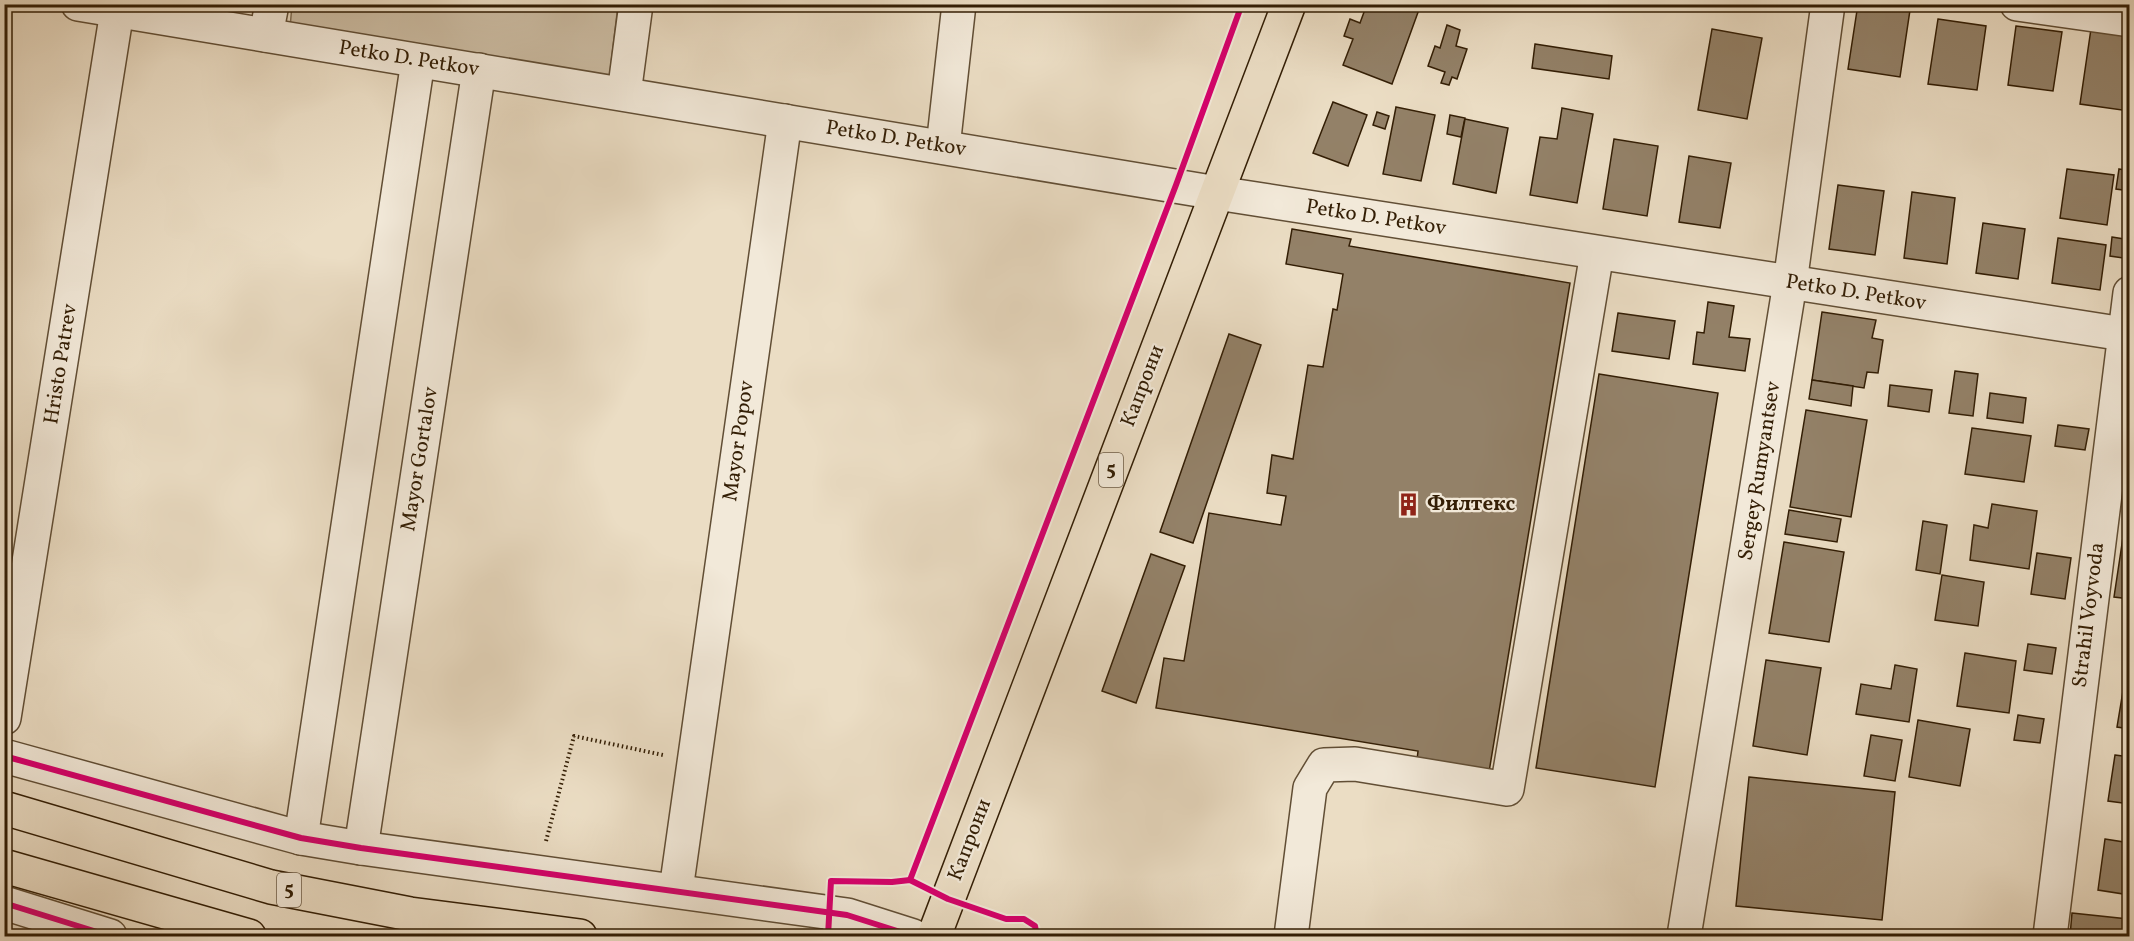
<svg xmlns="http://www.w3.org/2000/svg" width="2134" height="941" font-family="Vollkorn,serif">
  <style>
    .green { fill: #ccbda4; stroke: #806e54; stroke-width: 1.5 }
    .building { fill: #938168; stroke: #331e05; stroke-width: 1.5 }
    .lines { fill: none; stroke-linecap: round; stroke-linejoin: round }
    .minor-casing { stroke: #614e35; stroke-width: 36 }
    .major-casing { stroke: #331e05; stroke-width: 36 }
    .path { stroke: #331e05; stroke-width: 4; stroke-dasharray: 1.5 3; stroke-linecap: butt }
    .minor { stroke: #f2e9d9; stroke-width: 33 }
    .major { stroke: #ebddc4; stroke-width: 33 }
    .cycleway-casing { stroke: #f2e9d9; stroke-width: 10 }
    .cycleway { stroke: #d6006c; stroke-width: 6 }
    .labels { text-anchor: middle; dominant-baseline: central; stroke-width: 4.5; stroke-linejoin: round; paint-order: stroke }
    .shield { fill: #f2e9d9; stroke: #6c5b45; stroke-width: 1.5 }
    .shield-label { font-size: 20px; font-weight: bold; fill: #331e05 }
    .street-label { font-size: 21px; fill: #331e05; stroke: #f2e9d9 }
    .poi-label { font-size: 21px; font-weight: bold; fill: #331e05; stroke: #f2e9d9; text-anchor: start }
  </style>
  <rect width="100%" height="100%" fill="#ebddc4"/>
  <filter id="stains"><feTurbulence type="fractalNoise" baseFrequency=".00333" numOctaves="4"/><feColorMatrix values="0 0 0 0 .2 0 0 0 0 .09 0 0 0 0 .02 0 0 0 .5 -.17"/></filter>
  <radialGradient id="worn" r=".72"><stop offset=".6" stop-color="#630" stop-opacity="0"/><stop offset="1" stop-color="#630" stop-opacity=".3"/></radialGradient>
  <!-- green -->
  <polygon class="green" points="292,5 618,5 609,80 290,28"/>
  <!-- building -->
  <g class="building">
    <polygon points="1367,4 1421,4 1392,84 1343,65 1353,39 1344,36 1350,19 1360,23"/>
    <polygon points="1858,4 1875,4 1910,10 1900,77 1848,69"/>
    <polygon points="1938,19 1986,26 1977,90 1928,84"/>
    <polygon points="2092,22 2130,28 2129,111 2080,104"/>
    <polygon points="1447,25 1460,30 1456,46 1467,49 1457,79 1452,77 1449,85 1441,83 1445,72 1428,66 1435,46 1440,48"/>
    <polygon points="2016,26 2062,32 2053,91 2008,85"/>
    <polygon points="1712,29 1762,38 1747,119 1698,110"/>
    <polygon points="1535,44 1612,56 1609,79 1532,68"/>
    <polygon points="1333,102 1367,115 1348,166 1313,153"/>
    <polygon points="1396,107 1435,115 1421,181 1383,174"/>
    <polygon points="1562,108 1593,114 1577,203 1530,195 1540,137 1557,139"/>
    <polygon points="1377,112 1389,116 1385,129 1373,125"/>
    <polygon points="1450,115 1465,118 1461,137 1447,134"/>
    <polygon points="1465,119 1508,128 1496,193 1453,184"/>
    <polygon points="1614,139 1658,146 1647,216 1603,209"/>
    <polygon points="1689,156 1731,163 1720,228 1679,222"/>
    <polygon points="2067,169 2114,175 2107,225 2060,218"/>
    <polygon points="2119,169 2130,171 2130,191 2116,189"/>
    <polygon points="1838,185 1884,191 1875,255 1829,249"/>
    <polygon points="1912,192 1955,198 1947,264 1904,258"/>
    <polygon points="1983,223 2025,229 2018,279 1976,273"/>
    <polygon points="1292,229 1351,239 1349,246 1570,283 1489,772 1417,760 1418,751 1156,708 1164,658 1184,661 1209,513 1281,525 1286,496 1267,493 1272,455 1293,459 1308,365 1323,367 1333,309 1337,310 1343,274 1286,264"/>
    <polygon points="2112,237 2130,240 2130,259 2110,256"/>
    <polygon points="2058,238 2106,245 2100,290 2052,283"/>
    <polygon points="1708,302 1734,306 1729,337 1750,339 1745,371 1693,364 1697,332 1704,333"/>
    <polygon points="1822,312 1876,320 1872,338 1883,340 1878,373 1867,372 1864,388 1812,380"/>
    <polygon points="1618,313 1675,321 1669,359 1612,351"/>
    <polygon points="1229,334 1261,345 1193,543 1160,532"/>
    <polygon points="1955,371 1978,374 1973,416 1949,413"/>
    <polygon points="1599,374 1718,393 1655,787 1536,768"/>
    <polygon points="1812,380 1853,386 1851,406 1809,399"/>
    <polygon points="1890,385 1932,390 1929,412 1888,406"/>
    <polygon points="1990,393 2026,398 2023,423 1987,418"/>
    <polygon points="1806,410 1867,420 1851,517 1790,507"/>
    <polygon points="2058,425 2089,429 2085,450 2055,446"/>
    <polygon points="1972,428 2031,436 2024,482 1965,474"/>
    <polygon points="1992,504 2037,511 2029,569 1970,560 1974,525 1988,528"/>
    <polygon points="1789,510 1841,519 1837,542 1785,534"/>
    <polygon points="1923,521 1947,525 1940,574 1916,570"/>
    <polygon points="2125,524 2130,524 2130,599 2114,597"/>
    <polygon points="1784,542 1844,552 1829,642 1769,633"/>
    <polygon points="2037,553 2071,558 2065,599 2031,594"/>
    <polygon points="1151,554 1185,566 1136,703 1102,691"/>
    <polygon points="1942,575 1984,582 1978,626 1935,620"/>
    <polygon points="2028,644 2056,648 2052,674 2024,670"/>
    <polygon points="1965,653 2016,661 2009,713 1957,706"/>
    <polygon points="1766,660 1821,668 1807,755 1753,746"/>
    <polygon points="1895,665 1917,669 1909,722 1856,714 1861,684 1891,689"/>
    <polygon points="2125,679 2130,680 2130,729 2117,727"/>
    <polygon points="2018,715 2044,719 2040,743 2014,740"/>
    <polygon points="1918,720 1970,729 1960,786 1909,777"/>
    <polygon points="1871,735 1902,740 1895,781 1864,776"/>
    <polygon points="2115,755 2130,757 2130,804 2108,801"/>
    <polygon points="1749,777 1895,792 1882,920 1736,906"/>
    <polygon points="2105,839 2130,843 2130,895 2098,890"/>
    <polygon points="2072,913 2128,919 2126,936 2070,936"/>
  </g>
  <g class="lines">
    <defs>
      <g id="minor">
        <polyline points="78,4 1217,193 2130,335"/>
        <polyline points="2017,4 2130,20"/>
        <polyline points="266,35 272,4"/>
        <polyline points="624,94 636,4"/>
        <polyline points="943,147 959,4"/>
        <polyline points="4,718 117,11"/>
        <polyline points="4,756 301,838 361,848 847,915 913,936"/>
        <polyline points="301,838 418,61"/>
        <polyline points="361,848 479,70"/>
        <polyline points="676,890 785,121"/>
        <polyline points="4,903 110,936"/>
        <polyline points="1291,936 1310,788 1324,765 1355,764 1507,789 1597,253"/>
        <polyline points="1684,936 1790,283 1828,4"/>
        <polyline points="2050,936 2130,293"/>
      </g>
      <g id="major">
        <polyline points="4,808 271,887 410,914 580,936"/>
        <polyline points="4,866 249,936"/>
        <polyline points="934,936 1289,4"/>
      </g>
    </defs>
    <!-- minor casing -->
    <use href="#minor" class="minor-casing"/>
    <!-- major casing -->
    <use href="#major" class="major-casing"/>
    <!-- path -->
    <g class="path">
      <polyline points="546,841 574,736 663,755"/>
      <polyline points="857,881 892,882 910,880 920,885"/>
      <polyline points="980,910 1006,919 1024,919 1035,926 1037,936"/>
    </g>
    <!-- minor -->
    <use href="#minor" class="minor"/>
    <!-- major -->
    <use href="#major" class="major"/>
    <defs>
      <g id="cycleway">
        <polyline points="4,756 301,838 361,848 847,915 913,936"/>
        <polyline points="910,880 1176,185 1242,4"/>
        <polyline points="4,903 110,936"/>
        <polyline points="828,936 831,881 892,882 910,880 948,899 1006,919 1024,919 1035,926 1037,936"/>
      </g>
    </defs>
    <!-- cycleway casing -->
    <use href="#cycleway" class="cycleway-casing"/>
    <!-- cycleway -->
    <use href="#cycleway" class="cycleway"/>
  </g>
  <!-- icons -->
  <defs>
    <symbol id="building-bare" viewBox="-9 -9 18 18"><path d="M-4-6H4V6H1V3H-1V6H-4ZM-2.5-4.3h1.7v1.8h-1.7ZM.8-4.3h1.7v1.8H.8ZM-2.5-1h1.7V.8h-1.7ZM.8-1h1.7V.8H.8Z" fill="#8f2418" stroke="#f2e9d9" stroke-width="2.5" paint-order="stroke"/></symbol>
  </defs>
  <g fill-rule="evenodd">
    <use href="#building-bare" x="1392" y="488" width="33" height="33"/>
  </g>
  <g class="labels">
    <!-- shield labels -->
    <g class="shield">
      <rect x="1099" y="453" width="24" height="34" rx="4.5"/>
      <rect x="277" y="873" width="24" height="34" rx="4.5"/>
    </g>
    <g class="shield-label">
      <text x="1111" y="470">5</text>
      <text x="289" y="890">5</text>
    </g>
    <!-- street labels -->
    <g class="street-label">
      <text transform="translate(409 59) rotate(9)">Petko D. Petkov</text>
      <text transform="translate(896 139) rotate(9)">Petko D. Petkov</text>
      <text transform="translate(1376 218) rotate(9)">Petko D. Petkov</text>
      <text transform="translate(1856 293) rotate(9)">Petko D. Petkov</text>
      <text transform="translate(61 364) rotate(-81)">Hristo Patrev</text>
      <text transform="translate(1143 386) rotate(-69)">Капрони</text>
      <text transform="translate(739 441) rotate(-82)">Mayor Popov</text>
      <text transform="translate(420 459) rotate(-81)">Mayor Gortalov</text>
      <text transform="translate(1760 471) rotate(-81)">Sergey Rumyantsev</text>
      <text transform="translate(2089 615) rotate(-83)">Strahil Voyvoda</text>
      <text transform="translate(970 840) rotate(-69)">Капрони</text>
    </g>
    <!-- poi labels -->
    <g class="poi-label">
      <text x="1427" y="504">Филтекс</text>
    </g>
  </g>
  <!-- margin -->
  <rect width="2134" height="941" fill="none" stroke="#ebddc4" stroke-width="24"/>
  <rect x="6" y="6" width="2122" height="929" fill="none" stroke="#331e05" stroke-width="3"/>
  <rect x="12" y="12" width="2110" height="917" fill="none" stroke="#331e05" stroke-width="1.5"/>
  <rect width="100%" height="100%" filter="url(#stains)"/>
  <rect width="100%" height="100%" fill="url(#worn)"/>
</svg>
